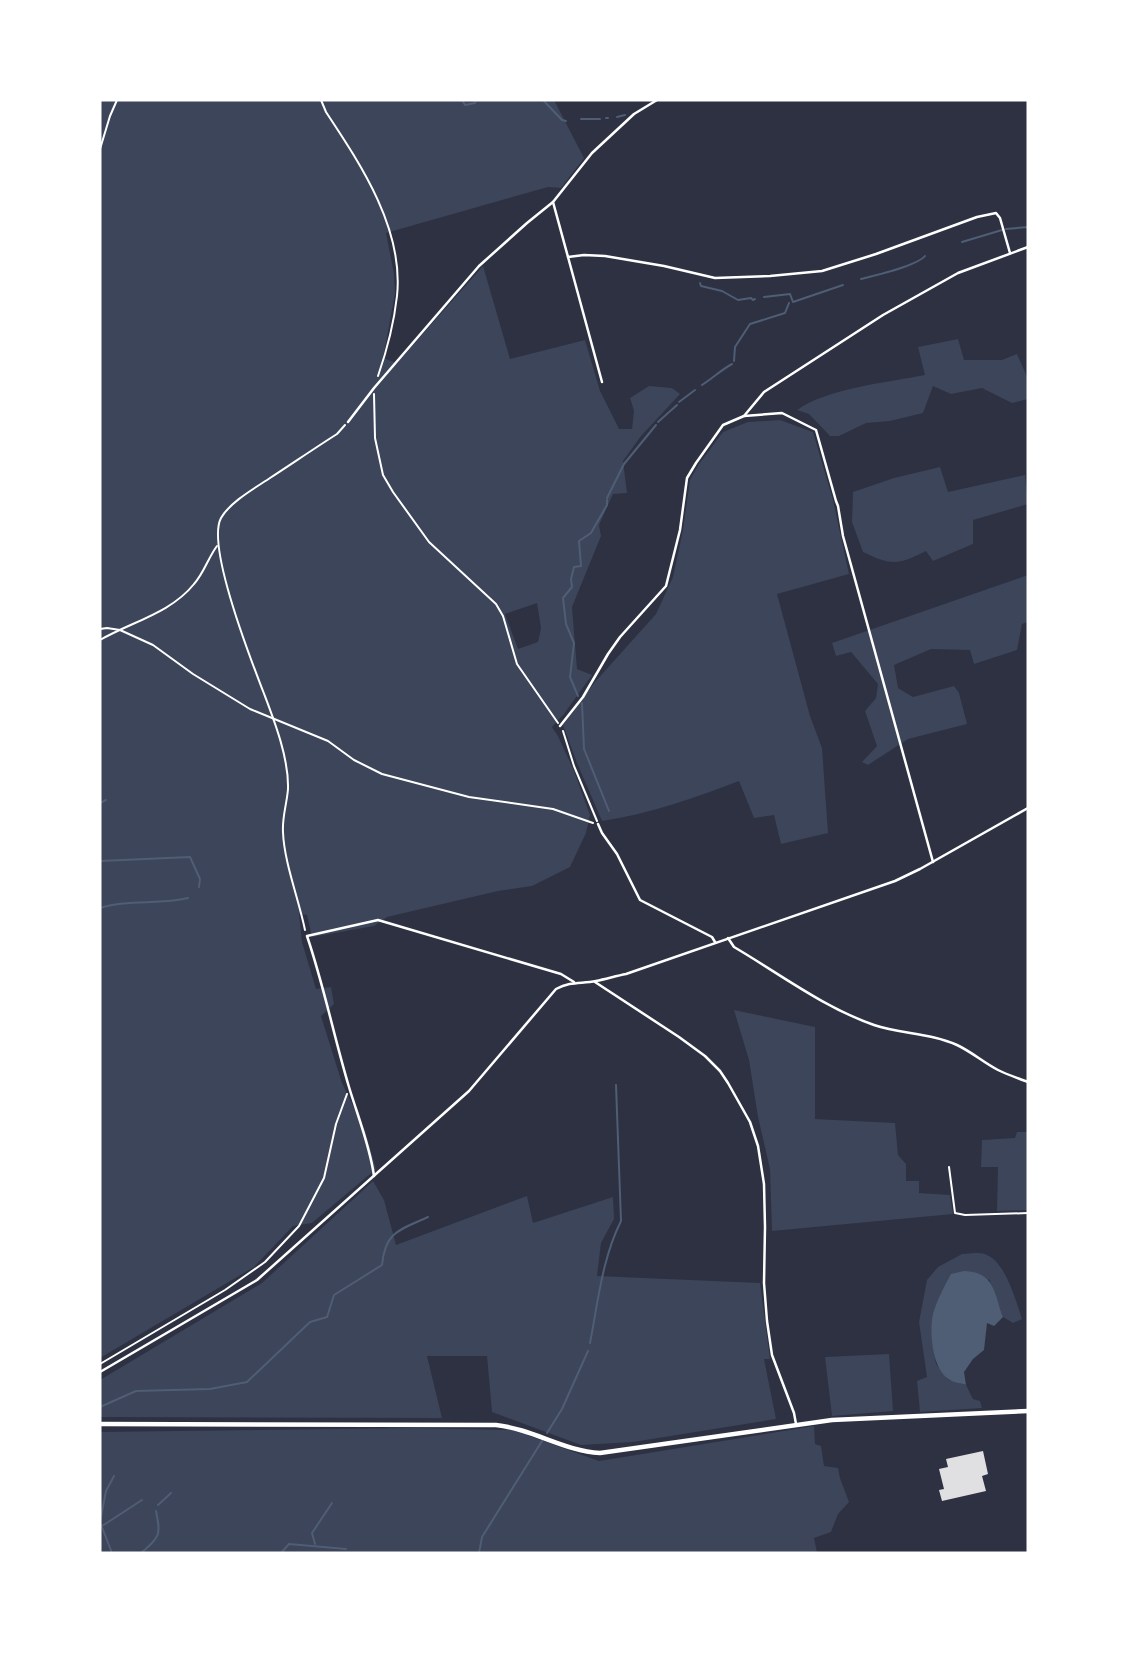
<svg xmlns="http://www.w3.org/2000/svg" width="1128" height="1653" font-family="'Alegreya Sans',sans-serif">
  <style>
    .green { fill: #3c4559; fill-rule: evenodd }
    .water { fill: #4f5d75 }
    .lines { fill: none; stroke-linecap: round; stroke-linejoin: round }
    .stream { stroke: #4f5d75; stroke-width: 2 }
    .building { fill: #e0e0e3 }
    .path { stroke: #fff; stroke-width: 2 }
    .service { stroke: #fff; stroke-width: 2 }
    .minor { stroke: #fff; stroke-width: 2.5 }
    .secondary { stroke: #fff; stroke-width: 4.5 }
  </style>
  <rect width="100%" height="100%" fill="#2d3142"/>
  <!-- green -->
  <g class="green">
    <path d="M 100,100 L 554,100 L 584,158 L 561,188 L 548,187 L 386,233 L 394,274 L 395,294 L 383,358 L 397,363 L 483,266 L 510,359 L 585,340 L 600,391 L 619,429 L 632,429 L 634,411 L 630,398 L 649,386 L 672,388 L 680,394 L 641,436 L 623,461 L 627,493 L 613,494 L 599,525 L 601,536 L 572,607 L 577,669 L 592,675 L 564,714 L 552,727 L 558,736 L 574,771 L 590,815 L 586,833 L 570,867 L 532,886 L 498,891 L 387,917 L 374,926 L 312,937 L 307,915 L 299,914 L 302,942 L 316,989 L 331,987 L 334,1004 L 321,1016 L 342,1083 L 365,1131 L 376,1169 L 312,1223 L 293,1226 L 254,1267 L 100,1358 ZM 537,603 L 541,628 L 538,642 L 518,649 L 505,614 Z"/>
    <path d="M 958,339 L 964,360 L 1002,360 L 1017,354 L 1028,379 L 1028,399 L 1012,403 L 982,388 L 951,394 L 933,386 L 923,413 L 890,421 L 866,423 L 839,436 L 830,436 L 809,414 L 797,410 C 825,389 889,382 925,375 L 918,347 Z"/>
    <path d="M 780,420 L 813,432 L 833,500 L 849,574 L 777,594 L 810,716 L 822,748 L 828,833 L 781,844 L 774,815 L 754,818 L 739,781 C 695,798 649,814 602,821 L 577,763 L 563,725 L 595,682 L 656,614 L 673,577 L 683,530 L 690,480 L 699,464 L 723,432 L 748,422 Z"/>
    <path d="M 940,467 L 948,492 L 1025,475 L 1028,504 L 973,520 L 973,544 L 933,561 L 926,551 C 898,565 892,566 863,552 L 852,522 L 853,492 L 894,478 Z"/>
    <polygon points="1028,575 1028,622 1022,624 1017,650 974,664 970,650 931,649 894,665 898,688 913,697 954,686 959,693 967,724 908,739 868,765 862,762 877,746 865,711 876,698 878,684 851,652 836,656 832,643"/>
    <polygon points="734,1010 815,1027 815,1119 895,1123 898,1155 906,1164 906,1181 919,1181 919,1193 950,1195 953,1214 772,1231 770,1169 758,1117 749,1060"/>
    <polygon points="1017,1132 1028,1132 1028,1210 997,1211 998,1167 981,1167 982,1140 1015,1138"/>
    <polygon points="373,1181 384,1200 396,1245 527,1196 533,1223 613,1197 614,1219 601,1243 597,1276 760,1283 770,1359 764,1359 776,1419 633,1442 581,1445 492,1412 487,1356 427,1356 442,1418 100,1417 100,1380 262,1283"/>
    <path d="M 975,1253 C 979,1253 983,1253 987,1255 C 1006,1263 1016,1301 1022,1319 L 1013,1323 L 1003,1317 L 989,1279 L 932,1340 L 936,1364 L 949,1380 L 966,1385 L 973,1399 L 980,1401 L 982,1408 L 920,1412 L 917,1381 L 927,1377 L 919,1322 L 927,1280 L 938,1267 L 962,1254 Z"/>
    <polygon points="889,1354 893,1411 832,1416 825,1357"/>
    <polygon points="814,1426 815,1444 821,1446 824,1466 838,1468 840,1478 849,1502 838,1514 831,1532 814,1538 817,1553 100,1553 100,1432 417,1428 513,1430 599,1461"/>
  </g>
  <!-- water -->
  <path class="water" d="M 964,1271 C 995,1272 994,1293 1003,1317 L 994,1326 L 987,1323 L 984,1350 L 973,1359 L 964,1372 L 966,1385 C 961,1383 954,1383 950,1380 C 932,1370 929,1332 933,1314 C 937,1300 944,1287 951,1274 Z"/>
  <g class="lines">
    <!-- stream -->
    <g class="stream">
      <polyline points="462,100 465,105 475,103 476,100"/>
      <polyline points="543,100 562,120 566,121"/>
      <polyline points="617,117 625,115"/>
      <polyline points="606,118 608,118"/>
      <polyline points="581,119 600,119"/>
      <polyline points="1006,229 1028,227"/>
      <polyline points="962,242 1002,230"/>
      <path d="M 861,279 C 876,275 917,266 925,256"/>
      <polyline points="700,283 701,286 722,291 738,300 751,298 753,300 755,299"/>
      <polyline points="764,297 790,294 793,302 843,285"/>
      <polyline points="734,361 735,347 750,324 785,313 789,303"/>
      <path d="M 702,385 C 713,378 721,370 732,364"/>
      <polyline points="679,402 695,390"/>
      <polyline points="658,422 677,405"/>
      <polyline points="607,498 624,464 656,425"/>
      <polyline points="578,696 570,677 574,643 566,624 563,598 572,587 571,579 574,567 581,566 579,541 591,533 607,505 607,500"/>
      <polyline points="582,703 584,749 609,811"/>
      <polyline points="100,803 106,800"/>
      <polyline points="100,861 190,857 200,879 199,887"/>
      <path d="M 100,908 C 128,899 159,905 188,898"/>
      <path d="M 590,1343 C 598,1302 602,1259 621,1221 L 616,1085"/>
      <path d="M 100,1407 L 136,1391 L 210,1389 L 247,1382 L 310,1322 L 327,1317 L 334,1295 L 382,1265 C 385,1231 400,1230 428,1217"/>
      <polyline points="547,1433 562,1409 588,1351"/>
      <polyline points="158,1505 171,1493"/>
      <polyline points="102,1526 142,1500"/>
      <polyline points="315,1544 312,1533 332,1503"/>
      <polyline points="112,1553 100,1522 106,1491 114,1476"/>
      <path d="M 141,1553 C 160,1537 161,1535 156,1511"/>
      <polyline points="281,1553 289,1544 346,1549"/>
      <polyline points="479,1553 482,1537 542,1441"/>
    </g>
  </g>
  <!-- building -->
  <polygon class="building" points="983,1451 988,1474 982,1476 986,1491 942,1501 939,1490 944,1489 939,1469 948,1467 946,1459"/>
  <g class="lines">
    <!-- path -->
    <g class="path">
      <path d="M 321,100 L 326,112 C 361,165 404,229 397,296 C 394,323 387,350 378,376"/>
      <polyline points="100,149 110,116 117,100"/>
      <polyline points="374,394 375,438 383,475 393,492 429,542 496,604 503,616 517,664 558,723"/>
      <polyline points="100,629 107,628 120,630 153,645 193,674 250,709 328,741 354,760 382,774 469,797 553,809 593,823"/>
      <path d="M 100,640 C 131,622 171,613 194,584 C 204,573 208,558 217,546"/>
      <polyline points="563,731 574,766 597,821"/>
      <path d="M 305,930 C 299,900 284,862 283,832 C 282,817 287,803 288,789 C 289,758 274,720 263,691 C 251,660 206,546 221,518 C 230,502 255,488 270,478 C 293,463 315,448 337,434 L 345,425"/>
      <polyline points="100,1364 225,1290 265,1262 299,1226 324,1178 336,1124 347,1094"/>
    </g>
    <!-- service -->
    <polyline class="service" points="949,1167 955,1213 965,1215 1028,1213"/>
    <!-- minor -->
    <g class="minor">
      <polyline points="553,202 568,257 584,255 605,256 664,266 715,278 770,276 822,271 876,254 977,217 996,213 1000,218 1010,253"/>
      <polyline points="568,257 602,382"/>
      <polyline points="744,416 782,413 816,430 836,501 838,506 843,536 933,862"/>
      <polyline points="348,422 374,388 479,266 527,223 553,202 592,153 634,114 657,100"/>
      <polyline points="560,726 583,697 608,654 620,637 666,586 680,530 687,478 696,463 723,425 744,416 764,392 883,315 958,273 1028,247"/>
      <polyline points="598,824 602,833 617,854 640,900 712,937 715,942"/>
      <path d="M 728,938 L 734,947 C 780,974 823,1007 874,1025 C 901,1034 931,1033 957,1045 C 972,1052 984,1063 998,1070 C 1008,1075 1018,1078 1028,1082"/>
      <polyline points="595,982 679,1037 705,1056 720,1071 728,1083 750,1122 758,1146 764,1184 765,1227 764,1283 767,1321 772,1355 794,1413 796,1424"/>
      <path d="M 374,1176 C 370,1146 358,1117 349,1087 C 334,1037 324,986 307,936 L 378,920 L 561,974 L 574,982"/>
      <path d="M 100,1372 L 257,1280 L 469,1091 L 556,989 C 571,981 581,984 596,981 C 606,979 616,976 626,974 L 895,881 L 920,869 L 1028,808"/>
    </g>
    <!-- secondary -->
    <path class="secondary" d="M 100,1424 L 496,1425 C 533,1429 564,1451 600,1453 L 832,1420 L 1028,1411"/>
  </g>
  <!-- border -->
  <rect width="1128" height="1653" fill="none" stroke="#ffffff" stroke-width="203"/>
</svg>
